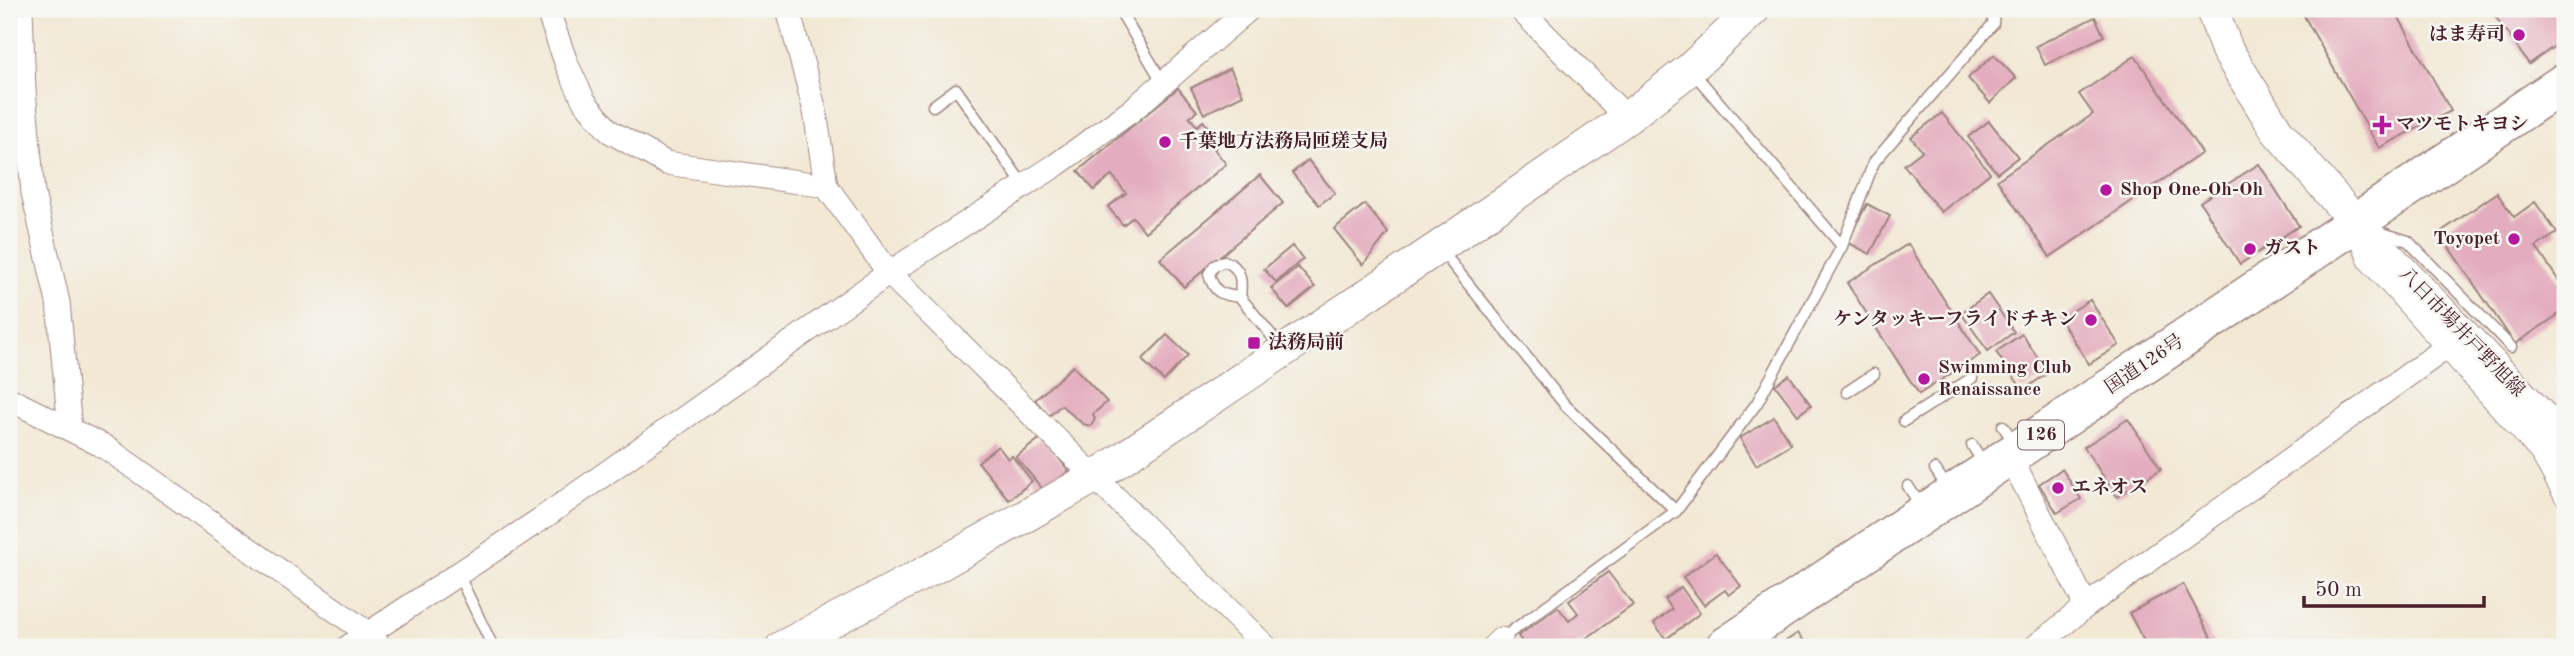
<svg xmlns="http://www.w3.org/2000/svg" width="2574" height="656" font-family="'Old Standard TT','Noto Serif JP',serif">
  <style>
    .building { fill: #e4adbf }
    .lines { fill: none; stroke-linecap: round; stroke-linejoin: round }
    .lane-casing { stroke: #9e8480; stroke-width: 13 }
    .street-casing { stroke: #9e8480; stroke-width: 25 }
    .secondary-casing { stroke: #9e8480; stroke-width: 34 }
    .highway-casing { stroke: #9e8480; stroke-width: 41 }
    .lane { stroke: #fff; stroke-width: 10 }
    .street { stroke: #fff; stroke-width: 23 }
    .secondary { stroke: #fff; stroke-width: 32 }
    .highway { stroke: #fff; stroke-width: 38 }
    .poi-dot { fill: #b5179e; stroke: #f6f6f2; stroke-width: 2.5 }
    .labels { text-anchor: middle; dominant-baseline: central; stroke-width: 5; stroke-linejoin: round; paint-order: stroke }
    .shield { fill: #f6f6f2; stroke: #7e6067; stroke-width: 2 }
    .shield-label { font-size: 18px; font-weight: bold; fill: #4a1f2b }
    .poi-label { font-size: 19px; font-weight: bold; fill: #4a1f2b; stroke: #f6f6f2; text-anchor: start }
    .street-label { font-size: 19px; fill: #4a1f2b; stroke: #f6f6f2 }
  </style>
  <rect width="100%" height="100%" fill="#f6f6f2"/>
  <filter id="ink" filterUnits="userSpaceOnUse"><feTurbulence type="fractalNoise" baseFrequency=".0143" numOctaves="2"/><feDisplacementMap in="SourceGraphic" scale="14" xChannelSelector="R" yChannelSelector="G"/><feConvolveMatrix kernelMatrix="1 2 1 2 8 2 1 2 1" color-interpolation-filters="sRGB"/></filter>
  <filter id="wash" filterUnits="userSpaceOnUse"><feTurbulence type="fractalNoise" baseFrequency=".00686" numOctaves="4" result="noise"/><feDisplacementMap in="SourceGraphic" scale="28" xChannelSelector="R" yChannelSelector="G"/><feGaussianBlur stdDeviation="1.57" result="paint"/><feColorMatrix in="noise" values="0 0 0 0 0 0 0 0 0 0 0 0 0 0 0 0 0 1.4 0 .05"/><feComposite in="paint" operator="in"/></filter>
  <g filter="url(#wash)">
    <rect width="100%" height="100%" fill="#f2e8d4"/>
    <g id="blocks">
      <!-- building -->
      <g class="building">
        <polygon points="2300,9 2394,9 2451,111 2379,148"/>
        <polygon points="2490,9 2565,9 2565,39 2529,64"/>
        <polygon points="2095,17 2104,36 2045,65 2036,46"/>
        <polygon points="1994,55 2016,78 1990,103 1968,78"/>
        <polygon points="2135,56 2202,153 2050,257 1997,180 2093,114 2079,94"/>
        <polygon points="1230,68 1243,95 1204,114 1191,88"/>
        <polygon points="1178,88 1197,111 1189,117 1197,126 1203,121 1221,143 1214,149 1226,164 1145,232 1133,217 1123,225 1108,207 1126,193 1112,175 1094,190 1078,171"/>
        <polygon points="1942,113 1990,173 1941,212 1904,165 1922,151 1911,137"/>
        <polygon points="1989,121 2018,157 1997,173 1968,137"/>
        <polygon points="1308,160 1335,193 1319,205 1292,173"/>
        <polygon points="2259,164 2299,226 2240,264 2200,202"/>
        <polygon points="1260,175 1283,203 1184,287 1160,259"/>
        <polygon points="2497,193 2514,217 2535,202 2557,233 2536,247 2565,290 2565,310 2515,344 2439,233"/>
        <polygon points="1365,204 1388,233 1363,265 1334,229"/>
        <polygon points="1867,204 1890,216 1870,254 1847,242"/>
        <polygon points="1908,244 1980,355 1919,394 1847,283"/>
        <polygon points="1292,246 1303,259 1276,282 1264,269"/>
        <polygon points="1298,267 1315,287 1288,309 1271,288"/>
        <polygon points="1988,294 2014,332 1988,351 1961,313"/>
        <polygon points="2090,300 2119,345 2089,364 2060,319"/>
        <polygon points="2022,334 2048,373 2023,390 1996,352"/>
        <polygon points="1167,335 1188,355 1164,381 1142,360"/>
        <polygon points="1073,366 1107,402 1093,414 1095,419 1091,426 1083,424 1061,405 1049,416 1035,400"/>
        <polygon points="1789,375 1811,405 1798,415 1775,385"/>
        <polygon points="1774,417 1791,444 1756,465 1740,438"/>
        <polygon points="2128,419 2161,469 2117,497 2084,447"/>
        <polygon points="1042,437 1069,471 1044,491 1016,457"/>
        <polygon points="998,446 1008,459 1012,456 1032,481 1009,500 978,462"/>
        <polygon points="2062,469 2081,499 2057,513 2039,484"/>
        <polygon points="1716,553 1741,586 1729,595 1725,590 1704,605 1683,577"/>
        <polygon points="1608,572 1633,605 1574,647 1526,647 1518,636 1558,607 1569,621 1578,613 1569,601"/>
        <polygon points="2183,584 2216,647 2147,647 2129,613"/>
        <polygon points="1681,587 1700,613 1666,639 1654,623 1672,609 1665,599"/>
        <polygon points="1798,633 1808,647 1790,647 1786,641"/>
      </g>
    </g>
  </g>
  <g filter="url(#ink)">
    <use href="#blocks" fill-opacity="0" stroke="#9e8480" stroke-width="2"/>
    <g class="lines">
      <defs>
        <g id="lane">
          <polyline points="1119,9 1163,83"/>
          <polyline points="1692,71 1842,246"/>
          <polyline points="933,106 956,89 1024,186"/>
          <polyline points="2376,231 2408,241 2511,347"/>
          <polyline points="1441,250 1565,405 1676,511"/>
          <path d="M 1240,297 C 1242,281 1242,267 1224,261 L 1214,266 L 1209,274 C 1214,293 1221,295 1240,297 L 1282,348"/>
          <polyline points="1847,392 1874,374"/>
          <polyline points="1904,421 1972,378"/>
          <polyline points="2003,426 2015,444"/>
          <polyline points="1972,445 1984,464"/>
          <polyline points="1935,469 1949,490"/>
          <polyline points="1908,486 1922,508"/>
          <polyline points="458,574 493,647"/>
          <polyline points="1501,639 1676,511 1757,403 1842,246 1874,162 1993,24 1994,9"/>
          <polyline points="9,646 10,647"/>
        </g>
        <g id="street">
          <polyline points="21,9 24,90 33,193 58,302 70,429"/>
          <polyline points="547,9 567,65 584,101 609,131 666,163 826,186"/>
          <polyline points="788,9 815,111 826,186 889,273 1266,647"/>
          <polyline points="1520,9 1627,118"/>
          <polyline points="2362,238 2370,260 2542,453 2565,494"/>
          <polyline points="9,399 105,447 369,634 380,647"/>
          <polyline points="2010,456 2086,606"/>
          <polyline points="348,647 544,517 889,273 1056,165 1131,111 1249,9"/>
          <polyline points="1493,647 1501,639"/>
          <polyline points="2035,647 2086,606 2447,347"/>
        </g>
        <g id="secondary">
          <polyline points="2212,9 2227,50 2277,131 2357,224 2565,441"/>
          <polyline points="782,647 932,569 1096,476 1439,247 1627,118 1690,69 1754,9"/>
        </g>
        <polyline id="highway" points="1725,647 2565,82"/>
      </defs>
      <!-- lane casing -->
      <use href="#lane" class="lane-casing"/>
      <!-- street casing -->
      <use href="#street" class="street-casing"/>
      <!-- secondary casing -->
      <use href="#secondary" class="secondary-casing"/>
      <!-- highway casing -->
      <use href="#highway" class="highway-casing"/>
      <!-- lane -->
      <use href="#lane" class="lane"/>
      <!-- street -->
      <use href="#street" class="street"/>
      <!-- secondary -->
      <use href="#secondary" class="secondary"/>
      <!-- highway -->
      <use href="#highway" class="highway"/>
    </g>
  </g>
  <!-- markers -->
  <g class="poi-dot">
    <circle cx="2519" cy="35" r="7"/>
    <path d="M2378.5 114.5h7v7h7v7h-7v7h-7v-7h-7v-7h7z"/>
    <circle cx="1165" cy="142" r="7"/>
    <circle cx="2106" cy="190" r="7"/>
    <circle cx="2514" cy="239" r="7"/>
    <circle cx="2250" cy="249" r="7"/>
    <circle cx="2091" cy="320" r="7"/>
    <rect x="1247" y="336" width="14" height="14" rx="3.5"/>
    <circle cx="1924" cy="379" r="7"/>
    <circle cx="2058" cy="488" r="7"/>
  </g>
  <g class="labels">
    <!-- shield labels -->
    <rect class="shield" x="2018" y="420.5" width="46" height="29" rx="5"/>
    <g class="shield-label">
      <text x="2041" y="435">126</text>
    </g>
    <!-- poi labels -->
    <g class="poi-label">
      <text x="2505" y="35" text-anchor="end">はま寿司</text>
      <text x="2396" y="125">マツモトキヨシ</text>
      <text x="1179" y="142">千葉地方法務局匝瑳支局</text>
      <text x="2120" y="190">Shop One-Oh-Oh</text>
      <text x="2500" y="239" text-anchor="end">Toyopet</text>
      <text x="2264" y="249">ガスト</text>
      <text x="2077" y="320" text-anchor="end">ケンタッキーフライドチキン</text>
      <text x="1268" y="343">法務局前</text>
      <text x="1938" y="368">Swimming Club<tspan x="1938" dy="22">Renaissance</tspan></text>
      <text x="2072" y="488">エネオス</text>
    </g>
    <!-- street labels -->
    <g class="street-label">
      <text transform="translate(2461 333) rotate(46)">八日市場井戸野旭線</text>
      <text transform="translate(2145 365) rotate(-34)">国道126号</text>
    </g>
  </g>
  <!-- margin -->
  <rect width="2574" height="656" fill="none" stroke="#f6f6f2" stroke-width="35"/>
  <!-- scale -->
  <path d="M2304 596v10h180v-10" fill="none" stroke="#4a1f2b" stroke-width="3.5"/>
  <text x="2315" y="596" font-size="21" fill="#4a1f2b" stroke="#f6f6f2" stroke-width="5" paint-order="stroke">50 m</text>
</svg>
